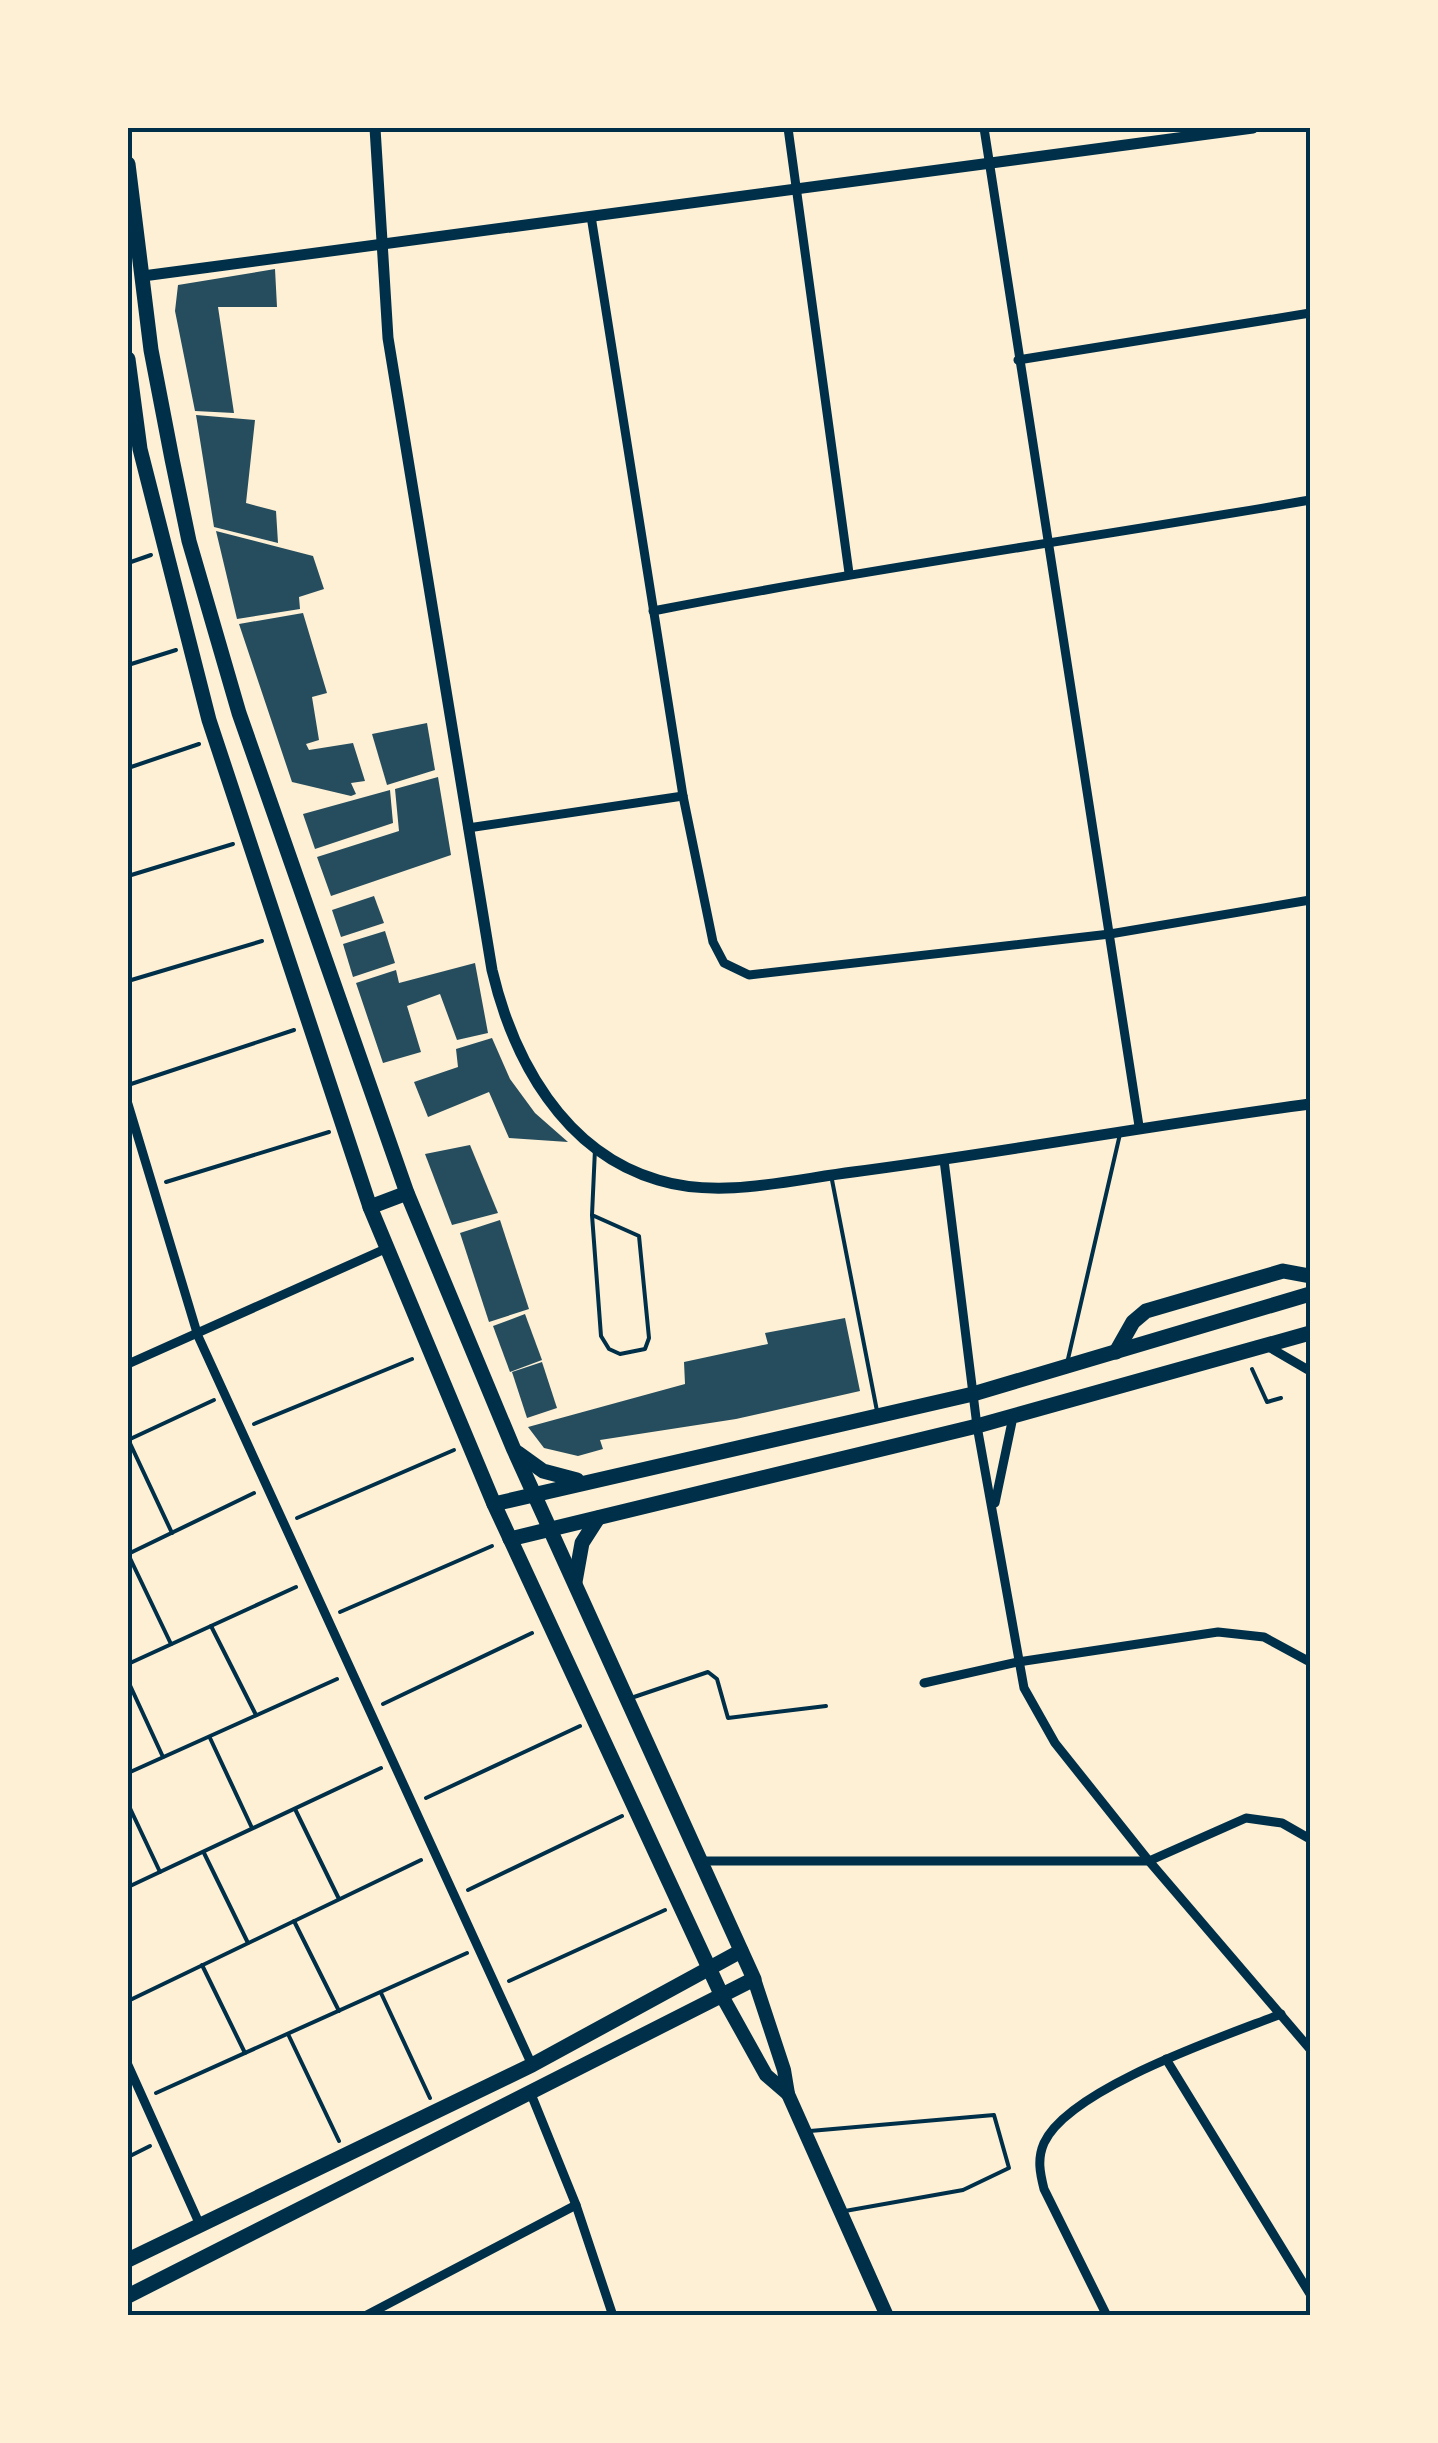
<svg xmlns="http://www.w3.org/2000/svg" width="1438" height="2443" font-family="Barlow,sans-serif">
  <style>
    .building { fill: #264d5e }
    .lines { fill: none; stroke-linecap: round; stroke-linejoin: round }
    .path { stroke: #003049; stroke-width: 4 }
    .service { stroke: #003049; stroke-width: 4 }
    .minor { stroke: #003049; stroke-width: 9 }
    .tertiary { stroke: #003049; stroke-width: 11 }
    .primary { stroke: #003049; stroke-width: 14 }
    .trunk { stroke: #003049; stroke-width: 15 }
    .neatline { fill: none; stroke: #003049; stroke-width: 4 }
  </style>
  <rect width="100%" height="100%" fill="#fdf0d5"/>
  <!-- building -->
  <g class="building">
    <polygon points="275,269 277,307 218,307 234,413 195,411 175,311 178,285"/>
    <polygon points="196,415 255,420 246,503 276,511 278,543 214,527"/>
    <polygon points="216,531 313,556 324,589 299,597 300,609 237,619"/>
    <polygon points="303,613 327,693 312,697 319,740 306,744 309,750 353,743 365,781 351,783 356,794 351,796 292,782 239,624"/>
    <polygon points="427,723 435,770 387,785 372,734"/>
    <polygon points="438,777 451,855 331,896 317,857 399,831 395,789"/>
    <polygon points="390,790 393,823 315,849 303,814"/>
    <polygon points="374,896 384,923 341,937 332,910"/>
    <polygon points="385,931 395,963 353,977 343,944"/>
    <polygon points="475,963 488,1033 457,1040 440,994 407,1006 421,1052 383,1063 356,983 396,970 399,983"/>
    <polygon points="492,1038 510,1079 535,1113 568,1142 509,1138 489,1092 428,1117 414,1082 458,1067 456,1049"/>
    <polygon points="470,1145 498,1213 452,1225 425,1154"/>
    <polygon points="500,1220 529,1309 489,1322 460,1233"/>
    <polygon points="525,1314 542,1360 510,1372 493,1326"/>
    <polygon points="845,1318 860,1391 736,1419 600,1440 603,1449 578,1456 544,1448 528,1427 685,1384 684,1362 768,1344 765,1333"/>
    <polygon points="542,1362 557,1408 527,1418 512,1372"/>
  </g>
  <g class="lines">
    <!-- path -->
    <g class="path">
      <polyline points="128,563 151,555"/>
      <polyline points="128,665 176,650"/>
      <polyline points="128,768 199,744"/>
      <polyline points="128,876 233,844"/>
      <polyline points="128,981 262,941"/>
      <polyline points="128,1085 294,1030"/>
      <polyline points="166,1182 329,1132"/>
      <polyline points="1252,1369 1267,1402 1281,1398"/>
      <polyline points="254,1424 412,1359"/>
      <polyline points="128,1439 172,1533"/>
      <polyline points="128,1440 214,1400"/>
      <polyline points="297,1518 454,1450"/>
      <polyline points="340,1612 492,1546"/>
      <polyline points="211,1626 256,1715"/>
      <polyline points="171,1644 128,1554 254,1493"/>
      <polyline points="128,1664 296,1587"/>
      <polyline points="128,1681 163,1757"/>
      <polyline points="383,1704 532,1633"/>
      <polyline points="210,1738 252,1828"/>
      <polyline points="128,1773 337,1679"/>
      <polyline points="426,1798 580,1726"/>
      <polyline points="128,1804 160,1872"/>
      <polyline points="295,1809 339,1899"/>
      <polyline points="204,1853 248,1943"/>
      <polyline points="128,1887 381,1768"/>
      <polyline points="468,1890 622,1816"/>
      <polyline points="294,1921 339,2011"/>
      <polyline points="202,1965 245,2053"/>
      <polyline points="509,1981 665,1910"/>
      <polyline points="381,1993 430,2098"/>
      <polyline points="128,2001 421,1860"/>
      <polyline points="288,2034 339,2141"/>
      <polyline points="156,2093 467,1953"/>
      <polyline points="128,2157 150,2146"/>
    </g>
    <!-- service -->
    <g class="service">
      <polyline points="832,1180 877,1411"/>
      <polyline points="592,1215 639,1236 649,1338 645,1349 620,1354 609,1349 601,1336 592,1215 595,1149"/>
      <polyline points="1068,1359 1120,1134"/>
      <polyline points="631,1698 708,1672 717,1679 728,1718 826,1706"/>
      <polyline points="810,2131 994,2115 1009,2168 963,2190 845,2211"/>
    </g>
    <!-- minor -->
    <g class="minor">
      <polyline points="788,128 849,573"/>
      <polyline points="984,128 1139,1126"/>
      <polyline points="591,216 683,796 713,942 724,963 749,975 1110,934 1310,900"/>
      <polyline points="1018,360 1310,313"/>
      <path d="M 653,611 C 872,568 1091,538 1310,500"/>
      <polyline points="468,828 683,796"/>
      <polyline points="128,1104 198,1336 532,2065"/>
      <polyline points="944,1160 977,1426 1024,1688 1055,1743 1149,1861 1310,2049"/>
      <polyline points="1267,1346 1310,1371"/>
      <polyline points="128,1364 385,1249"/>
      <polyline points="995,1503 1013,1417"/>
      <polyline points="924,1683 1018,1662 1218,1632 1264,1637 1310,1662"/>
      <polyline points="699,1861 1149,1861 1246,1818 1282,1823 1310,1839"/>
      <polyline points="1166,2059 1310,2294"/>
      <polyline points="128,2065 200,2225"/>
      <polyline points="531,2094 576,2205 613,2316"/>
      <polyline points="365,2316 576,2205"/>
      <path d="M 1107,2316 L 1044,2189 C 1040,2173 1037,2159 1044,2143 C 1069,2088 1225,2036 1281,2014"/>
    </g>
    <!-- tertiary -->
    <g class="tertiary">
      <path d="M 375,128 L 388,338 L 492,970 C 513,1059 563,1152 658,1180 C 720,1199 790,1180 853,1172 C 1006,1152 1158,1124 1310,1104"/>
      <polyline points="143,276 1253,128"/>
    </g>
    <!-- primary -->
    <g class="primary">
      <polyline points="754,1979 784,2070 788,2094 887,2316"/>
      <polyline points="722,1996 766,2075 788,2094"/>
    </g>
    <!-- trunk -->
    <g class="trunk">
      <polyline points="128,164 151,350 172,459 189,541 239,713 407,1193 514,1450 754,1979 128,2296"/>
      <polyline points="128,359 140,449 209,720 370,1207 494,1504 722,1996"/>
      <polyline points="370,1207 407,1193"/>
      <polyline points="1116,1352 1133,1322 1146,1311 1283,1271 1310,1276"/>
      <polyline points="518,1453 543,1471 577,1480"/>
      <polyline points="494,1504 973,1394 1310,1294"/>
      <polyline points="510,1539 977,1426 1310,1333"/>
      <polyline points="575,1582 582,1543 598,1518"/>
      <polyline points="128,2260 532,2065 741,1951"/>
    </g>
  </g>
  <!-- border -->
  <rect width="1438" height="2443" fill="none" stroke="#fdf0d5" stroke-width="260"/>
  <rect x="130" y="130" width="1178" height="2183" class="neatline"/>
</svg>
